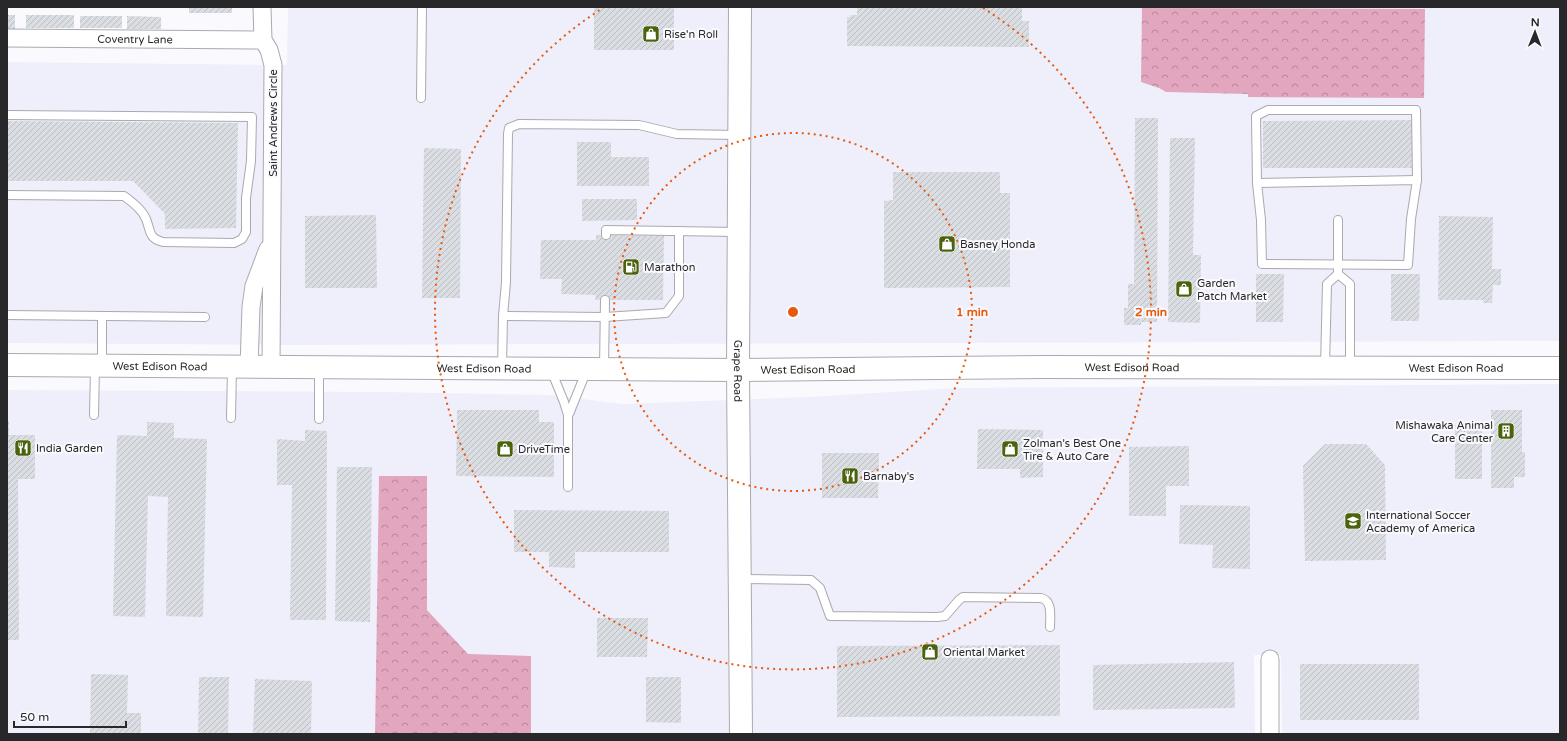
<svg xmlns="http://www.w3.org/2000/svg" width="1567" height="741" font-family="'Varela Round',sans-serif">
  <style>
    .built { fill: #efeefb }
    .forest { fill: url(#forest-crowns) }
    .building { fill: url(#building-hatch) }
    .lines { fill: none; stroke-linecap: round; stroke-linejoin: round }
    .lane-casing { stroke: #aaa9af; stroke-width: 10 }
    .street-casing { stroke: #aaa9af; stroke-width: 19 }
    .secondary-casing { stroke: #aaa9af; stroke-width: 24 }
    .lane { stroke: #fff; stroke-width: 8 }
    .street { stroke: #fff; stroke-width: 17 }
    .secondary { stroke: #fff; stroke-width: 22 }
    .ring { fill: none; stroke: #e8590c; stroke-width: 2; stroke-dasharray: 2 4 }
    .labels { text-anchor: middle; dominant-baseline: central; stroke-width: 4; stroke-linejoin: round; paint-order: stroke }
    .poi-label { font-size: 11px; fill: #28282a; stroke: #fafafe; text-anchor: start }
    .street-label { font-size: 11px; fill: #28282a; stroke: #fafafe }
    .centre { fill: #e8590c; stroke: #fafafe; stroke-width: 2 }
    .ring-label { font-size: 12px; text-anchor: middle; font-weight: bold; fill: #e8590c; stroke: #fafafe; stroke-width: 4; stroke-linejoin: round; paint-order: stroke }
  </style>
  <defs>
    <pattern id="forest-crowns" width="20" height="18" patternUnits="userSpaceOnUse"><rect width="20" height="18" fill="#e2a7bf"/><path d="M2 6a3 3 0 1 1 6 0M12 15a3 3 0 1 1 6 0" fill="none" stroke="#b7889b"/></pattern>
    <pattern id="building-hatch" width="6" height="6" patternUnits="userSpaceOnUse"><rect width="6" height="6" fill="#dadee3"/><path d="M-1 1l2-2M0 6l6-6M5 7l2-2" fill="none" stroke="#bbbec3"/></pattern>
  </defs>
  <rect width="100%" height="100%" fill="#fafafe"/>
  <!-- built -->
  <g class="built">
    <polygon points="288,7 1560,7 1560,341 291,345 7,343 7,62 287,65"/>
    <polygon points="1560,384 1560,734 1282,734 1281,655 1254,655 1255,734 478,734 531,733 468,654 427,610 427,476 379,476 375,734 7,734 7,390 385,392 551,395 622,404 808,397 958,388"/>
  </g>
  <!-- forest -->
  <g class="forest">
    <polygon points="1142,8 1425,9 1424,98 1248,97 1248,94 1166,92 1159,88 1141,82"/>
    <polygon points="379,476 427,476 427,610 468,654 531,656 531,733 375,734"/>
  </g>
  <!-- building -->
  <g class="building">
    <rect x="189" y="7" width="43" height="6"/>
    <rect x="594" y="7" width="80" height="43"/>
    <polygon points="857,7 1022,7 1022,21 1029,21 1029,47 847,46 847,17 850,17 850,15 857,15"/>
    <rect x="7" y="15" width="8" height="14"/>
    <rect x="26" y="15" width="48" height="13"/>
    <rect x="80" y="16" width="42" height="12"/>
    <polygon points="127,16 161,17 161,29 127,29"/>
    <polygon points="1135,118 1158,118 1157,322 1141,322 1141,325 1124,325 1124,308 1128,308 1128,284 1134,284"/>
    <polygon points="1413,120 1413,168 1263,168 1263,121"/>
    <polygon points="7,121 238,123 236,228 165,229 165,214 133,181 7,181"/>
    <polygon points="1170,138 1195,138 1193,255 1201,255 1200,323 1168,322"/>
    <polygon points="577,142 611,142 611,157 649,157 649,186 577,186"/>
    <polygon points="424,148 461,149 460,298 422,298"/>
    <polygon points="893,172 1000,172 1000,193 1010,193 1010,287 884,288 884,201 893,200"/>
    <polygon points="582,199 637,199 637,220 582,221"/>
    <polygon points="376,215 377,288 305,288 305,216"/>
    <polygon points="1439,216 1493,217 1492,269 1501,269 1501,285 1493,285 1492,303 1483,303 1483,300 1438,300"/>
    <polygon points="596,235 664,236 663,300 595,300 596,295 561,294 562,279 540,279 541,240 596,240"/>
    <polygon points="1256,274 1284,274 1283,322 1256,322"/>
    <polygon points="1391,274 1420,274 1419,321 1391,321"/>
    <polygon points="457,410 539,410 539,422 554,422 554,477 456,476"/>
    <polygon points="1491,410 1522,410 1522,452 1525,452 1525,477 1514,477 1514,488 1491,488"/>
    <polygon points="7,421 9,421 9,435 35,435 35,479 18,479 19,640 7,640"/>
    <polygon points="147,422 174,423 174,438 207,439 203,617 166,616 168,497 148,496 145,617 113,616 117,435 147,436"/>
    <rect x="1455" y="425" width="27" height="54"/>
    <polygon points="978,429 1043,430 1043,477 1020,478 1020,469 977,469"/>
    <polygon points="305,430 327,431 326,620 290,620 292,485 277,485 277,439 305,441"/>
    <polygon points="1325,444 1366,444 1385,465 1386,560 1305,561 1303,466"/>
    <polygon points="1189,446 1189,486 1166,486 1166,516 1129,516 1129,447"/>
    <polygon points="822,453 879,453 878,498 822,498"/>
    <polygon points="337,467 372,467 370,622 335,621"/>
    <polygon points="1180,505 1250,506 1250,569 1212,568 1213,545 1179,544"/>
    <polygon points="514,510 669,511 669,552 575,552 575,568 549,567 549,552 514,552"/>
    <polygon points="597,618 648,618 647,657 597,657"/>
    <polygon points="1060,645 1060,716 837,717 837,646"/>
    <polygon points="1234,662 1235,708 1093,710 1093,665"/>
    <rect x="1300" y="664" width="119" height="56"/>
    <polygon points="91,674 128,675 127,713 141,713 141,734 90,734"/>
    <polygon points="199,677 229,677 228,734 198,734"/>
    <polygon points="646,677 681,677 681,723 646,722"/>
    <polygon points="255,679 312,681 311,734 253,734"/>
  </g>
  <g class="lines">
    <defs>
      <g id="lane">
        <polyline points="421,98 422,7"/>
        <path d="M 7,115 L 252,117 L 251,161 L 246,198 L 246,232 L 242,239 L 234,243 L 163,242 C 148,238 151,231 146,219 C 143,211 131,201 124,196 L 7,195"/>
        <polygon points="1417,180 1411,219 1408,265 1262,264 1261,220 1257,183"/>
        <polyline points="1257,183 1256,116 1268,110 1416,110 1417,180"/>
        <polyline points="606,235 606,230 738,232"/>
        <polyline points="1338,274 1350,284 1350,367"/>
        <polyline points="7,315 205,317"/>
        <polyline points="503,316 605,317 666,313 679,296 679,231"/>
        <polyline points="102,365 102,316"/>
        <polyline points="1325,367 1327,284 1338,274 1338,220"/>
        <polyline points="502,368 503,316 506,282 508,134 509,128 519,124 639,125 677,134 739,135"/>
        <polyline points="604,368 605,300"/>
        <polyline points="551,370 564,402 568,415 568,487"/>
        <polyline points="569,414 586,372"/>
        <polyline points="94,415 95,367"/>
        <polyline points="231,418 232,368"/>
        <polyline points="319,419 319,368"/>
        <path d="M 741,579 L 811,580 L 820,588 L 830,616 L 937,617 L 945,616 L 959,600 L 963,597 L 1041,598 C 1053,601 1050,616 1050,627"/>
      </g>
      <g id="street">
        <polyline points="262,7 263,40 269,50 273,65 271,367"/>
        <path id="s1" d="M 7,38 L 263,40"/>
        <polyline points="249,367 251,307 254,286 268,249"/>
        <polyline points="1270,659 1270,734"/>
      </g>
      <g id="secondary">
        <path id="s2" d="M 740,7 L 738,370 L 741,734"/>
        <path id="s3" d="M 7,365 L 738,370 L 1043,367 L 1560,368"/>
      </g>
    </defs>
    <!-- lane casing -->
    <use href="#lane" class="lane-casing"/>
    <!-- street casing -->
    <use href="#street" class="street-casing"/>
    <!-- secondary casing -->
    <use href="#secondary" class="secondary-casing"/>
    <!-- lane -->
    <use href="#lane" class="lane"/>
    <!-- street -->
    <use href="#street" class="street"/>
    <!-- secondary -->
    <use href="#secondary" class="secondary"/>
  </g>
  <!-- distance rings -->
  <g class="ring">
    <circle cx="793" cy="312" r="179"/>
    <path d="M983 8A358 358 0 1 1 603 8"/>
  </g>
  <!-- icons -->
  <defs>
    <symbol id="shop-square" viewBox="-11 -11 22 22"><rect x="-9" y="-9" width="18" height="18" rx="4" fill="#4b620f" stroke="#fafafe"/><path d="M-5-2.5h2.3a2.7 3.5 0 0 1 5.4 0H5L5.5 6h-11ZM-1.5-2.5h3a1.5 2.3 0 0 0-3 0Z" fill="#fff"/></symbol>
    <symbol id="fuel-square" viewBox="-11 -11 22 22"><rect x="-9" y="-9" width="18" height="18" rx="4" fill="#4b620f" stroke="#fafafe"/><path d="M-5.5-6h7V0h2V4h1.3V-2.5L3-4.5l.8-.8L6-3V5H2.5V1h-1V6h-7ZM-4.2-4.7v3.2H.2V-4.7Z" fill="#fff"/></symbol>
    <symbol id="building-square" viewBox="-11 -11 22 22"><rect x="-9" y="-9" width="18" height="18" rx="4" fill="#4b620f" stroke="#fafafe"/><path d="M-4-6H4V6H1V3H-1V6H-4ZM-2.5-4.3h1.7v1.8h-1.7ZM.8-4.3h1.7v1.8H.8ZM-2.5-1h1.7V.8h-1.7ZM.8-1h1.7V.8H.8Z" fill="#fff"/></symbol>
    <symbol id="restaurant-square" viewBox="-11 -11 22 22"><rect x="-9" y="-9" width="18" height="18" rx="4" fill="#4b620f" stroke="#fafafe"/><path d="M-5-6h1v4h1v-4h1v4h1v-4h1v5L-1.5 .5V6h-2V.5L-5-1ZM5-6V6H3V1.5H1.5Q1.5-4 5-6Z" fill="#fff"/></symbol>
    <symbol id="school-square" viewBox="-11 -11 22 22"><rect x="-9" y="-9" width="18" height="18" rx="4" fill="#4b620f" stroke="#fafafe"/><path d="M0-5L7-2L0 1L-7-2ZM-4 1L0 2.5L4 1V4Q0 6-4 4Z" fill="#fff"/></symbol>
  </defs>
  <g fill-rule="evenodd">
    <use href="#shop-square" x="641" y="24" width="20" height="20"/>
    <use href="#shop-square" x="937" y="234" width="20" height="20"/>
    <use href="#fuel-square" x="621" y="257" width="20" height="20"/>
    <use href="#shop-square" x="1174" y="279" width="20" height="20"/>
    <use href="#building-square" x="1496" y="421" width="20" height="20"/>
    <use href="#restaurant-square" x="13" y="438" width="20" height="20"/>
    <use href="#shop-square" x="495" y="439" width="20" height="20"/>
    <use href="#shop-square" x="1000" y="439" width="20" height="20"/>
    <use href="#restaurant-square" x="840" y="466" width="20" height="20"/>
    <use href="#school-square" x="1343" y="511" width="20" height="20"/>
    <use href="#shop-square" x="920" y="642" width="20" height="20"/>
  </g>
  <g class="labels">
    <!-- poi labels -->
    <g class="poi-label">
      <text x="664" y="34">Rise'n Roll</text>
      <text x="960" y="244">Basney Honda</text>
      <text x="644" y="267">Marathon</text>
      <text x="1197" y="283">Garden<tspan x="1197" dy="13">Patch Market</tspan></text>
      <text x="1493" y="425" text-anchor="end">Mishawaka Animal<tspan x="1493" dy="13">Care Center</tspan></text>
      <text x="1023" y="443">Zolman's Best One<tspan x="1023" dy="13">Tire &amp; Auto Care</tspan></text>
      <text x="36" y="448">India Garden</text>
      <text x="518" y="449">DriveTime</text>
      <text x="863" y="476">Barnaby's</text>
      <text x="1366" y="515">International Soccer<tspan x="1366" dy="13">Academy of America</tspan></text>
      <text x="943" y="652">Oriental Market</text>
    </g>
    <!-- street labels -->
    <g class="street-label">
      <text stroke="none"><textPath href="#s1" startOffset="128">Coventry Lane</textPath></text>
      <text transform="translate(273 123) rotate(-90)">Saint Andrews Circle</text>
      <text stroke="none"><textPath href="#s3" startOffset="153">West Edison Road</textPath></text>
      <text stroke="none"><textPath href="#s3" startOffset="1125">West Edison Road</textPath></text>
      <text stroke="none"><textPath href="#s3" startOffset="1449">West Edison Road</textPath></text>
      <text stroke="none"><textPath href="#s3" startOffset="477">West Edison Road</textPath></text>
      <text stroke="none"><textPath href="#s3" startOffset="801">West Edison Road</textPath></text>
      <text stroke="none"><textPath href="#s2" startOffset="364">Grape Road</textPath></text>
    </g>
  </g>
  <circle cx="793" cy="312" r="6" class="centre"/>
  <g class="ring-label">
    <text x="972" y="316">1 min</text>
    <text x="1151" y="316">2 min</text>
  </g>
  <!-- border -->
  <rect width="1567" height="741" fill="none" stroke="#28282a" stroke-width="16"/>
  <!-- north arrow -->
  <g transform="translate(1535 32) rotate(1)" stroke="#fafafe" stroke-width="3" paint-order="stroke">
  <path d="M0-3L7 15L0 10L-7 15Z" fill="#28282a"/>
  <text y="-6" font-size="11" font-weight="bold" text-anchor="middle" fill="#28282a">N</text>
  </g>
  <!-- scale -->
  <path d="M14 721v6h112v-6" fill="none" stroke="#28282a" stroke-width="2"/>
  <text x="20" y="721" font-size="12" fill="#28282a" stroke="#fafafe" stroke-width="3" paint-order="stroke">50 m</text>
</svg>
